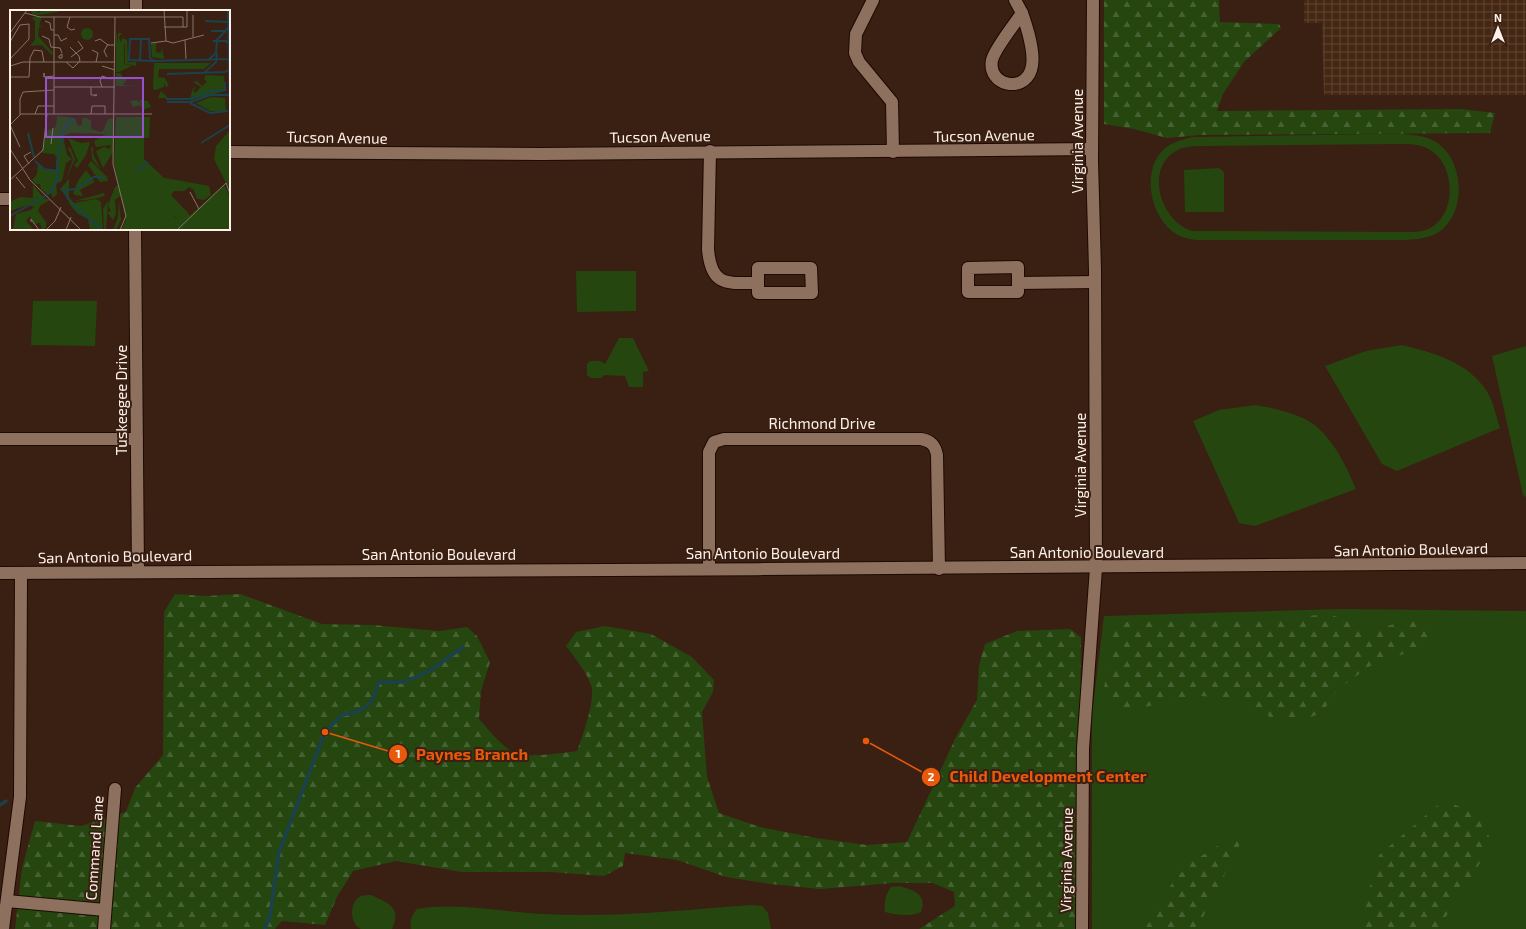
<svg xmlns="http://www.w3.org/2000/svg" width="1526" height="929" font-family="'Exo 2',sans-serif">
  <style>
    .industrial { fill: url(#industrial-grid) }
    .green { fill: #25460f; fill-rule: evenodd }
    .forest { fill: url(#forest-firs) }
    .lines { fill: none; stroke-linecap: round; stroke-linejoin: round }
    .stream { stroke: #1a414c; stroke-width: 3.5 }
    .minor-casing { stroke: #1f0900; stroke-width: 14 }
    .minor { stroke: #8e705f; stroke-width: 12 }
    .labels { text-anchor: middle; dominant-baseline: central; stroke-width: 4; stroke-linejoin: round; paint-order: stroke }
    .street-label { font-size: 15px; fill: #fff1ea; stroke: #392012 }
    .inset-river { fill: none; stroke: #1a414c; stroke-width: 2 }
    .inset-road { fill: none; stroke: #887468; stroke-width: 1 }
    .view { fill: #9553c8; fill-opacity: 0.15; stroke: #9553c8; stroke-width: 2 }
    .inset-edge { fill: none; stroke: #fff1ea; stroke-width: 2 }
    .leader { fill: none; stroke: #e8590c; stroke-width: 1.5 }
    .callout-dot { fill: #e8590c; stroke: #392012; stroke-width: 1.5 }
    .mark-label { font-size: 12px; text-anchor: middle; font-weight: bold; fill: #fff }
    .callout-label { font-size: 16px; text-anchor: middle; font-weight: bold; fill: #e8590c; stroke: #392012; stroke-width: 4; stroke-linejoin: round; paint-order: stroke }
  </style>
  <defs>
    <pattern id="industrial-grid" width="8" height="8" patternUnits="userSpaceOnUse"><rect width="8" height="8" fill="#452714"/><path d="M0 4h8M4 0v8" fill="none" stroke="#614736"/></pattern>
    <pattern id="forest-firs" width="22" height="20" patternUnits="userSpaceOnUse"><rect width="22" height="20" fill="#25460f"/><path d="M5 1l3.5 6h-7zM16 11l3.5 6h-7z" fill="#466132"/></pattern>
  </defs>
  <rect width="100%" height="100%" fill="#392012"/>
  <!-- industrial -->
  <polygon class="industrial" points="1304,0 1526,0 1526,95 1324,95 1322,23 1304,23"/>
  <!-- green -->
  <g class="green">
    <path d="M 1375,134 C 1394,134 1419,132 1436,142 C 1463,159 1467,207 1443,229 C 1432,238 1419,239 1406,240 L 1196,240 C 1188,239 1180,237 1173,232 C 1150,214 1141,171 1164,149 C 1172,142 1182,140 1192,137 ZM 1403,144 C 1414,144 1425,145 1433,152 C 1456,169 1456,217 1428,229 C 1421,232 1413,232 1406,232 L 1192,231 C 1161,222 1144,169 1176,151 C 1184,146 1195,146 1203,146 Z"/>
    <polygon points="1219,168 1224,172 1224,212 1185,212 1184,170"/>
    <polygon points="576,271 636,271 636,311 577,312"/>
    <polygon points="33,301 97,301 95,346 31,345"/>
    <polygon points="619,338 633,338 649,371 643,372 643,387 629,387 625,376 604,375 601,378 591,378 587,375 587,364 590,361 600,361 605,364"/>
    <path d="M 1402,345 C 1434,353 1466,361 1486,390 C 1493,400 1496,416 1500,428 L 1397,471 L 1382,464 L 1325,366 L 1366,351 Z"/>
    <polygon points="1526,346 1526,497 1523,495 1492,356"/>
    <path d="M 1256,405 C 1273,408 1304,415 1317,427 C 1336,444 1346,466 1356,489 L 1255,526 L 1239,523 L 1193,421 L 1219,410 Z"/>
    <polygon points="1340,609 1526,611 1526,929 1092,929 1092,714 1104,616"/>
    <path d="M 899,886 C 913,890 928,894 921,912 C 911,917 896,915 885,912 C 884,903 885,895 891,887 Z"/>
    <path d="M 371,895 C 389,903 402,908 392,929 L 361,929 C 349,924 349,901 361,896 C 364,895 369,895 371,895 Z"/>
    <path d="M 751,905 L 762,906 L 768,913 L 771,929 L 411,929 C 409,922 412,915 417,909 C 459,902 502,912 544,914 C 613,918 683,910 751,905 Z"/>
  </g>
  <!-- forest -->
  <g class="forest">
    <polygon points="1104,0 1219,0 1220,22 1279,24 1281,28 1244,62 1223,94 1217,111 1461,109 1495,113 1490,133 1200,135 1167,138 1134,129 1104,124"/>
    <path d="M 175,594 L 206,596 L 240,594 L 322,624 L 373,625 L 439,631 L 467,627 L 477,636 L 490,662 L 481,691 L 479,719 C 489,730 501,746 515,753 C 525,758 565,753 577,751 C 582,738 596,699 591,685 C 586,671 575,658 566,646 L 576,632 L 605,626 L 651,634 L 692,657 L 714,680 L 713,692 L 702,712 L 707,777 L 719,813 L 760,827 L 816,838 L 867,845 L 907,842 L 956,737 L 977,700 L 979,665 L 985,644 L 1017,631 L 1070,629 L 1081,637 L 1078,929 L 919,929 L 955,906 L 954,892 L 933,883 L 893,883 L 820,889 L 771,884 L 726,877 L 677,860 L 625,853 L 623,866 L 604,876 L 550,872 L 462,872 L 396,861 L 353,871 L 337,897 L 325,925 L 282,921 L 275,929 L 15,929 L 22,868 L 35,821 L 81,826 L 126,812 L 135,788 L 163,755 L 164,612 Z"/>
    <polygon points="1329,614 1375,630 1412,618 1427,628 1432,644 1370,666 1337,690 1322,713 1290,724 1270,717 1245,700 1201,696 1144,707 1121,716 1103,693 1109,661 1110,623 1193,618 1272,619"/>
    <polygon points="1445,799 1482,819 1492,844 1438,929 1358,929 1379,855"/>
    <polygon points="1240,832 1240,844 1197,929 1145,929 1174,880 1193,861"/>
  </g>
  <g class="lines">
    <!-- stream -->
    <g class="stream">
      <polyline points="0,805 6,801"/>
      <polyline points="265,929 270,916 279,852 325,732 342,715 360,711 372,701 379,682 405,682 431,670 463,647"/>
    </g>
    <defs>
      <g id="minor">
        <polyline points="873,0 856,34 855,53 859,62 892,102 893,152"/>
        <polyline points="1015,0 1022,13"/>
        <polyline points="136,11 136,0"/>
        <path d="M 1022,13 C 1027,27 1036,56 1031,70 C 1023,94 987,85 992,60 C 995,48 1014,25 1022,13 Z"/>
        <path d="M 710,151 L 708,249 C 711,287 727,283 758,283 L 758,268 L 811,268 L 812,293 L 758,293 L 758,283"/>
        <polyline points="229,152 541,154 1092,149"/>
        <polyline points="0,199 11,199"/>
        <polyline points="135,229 138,571"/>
        <polyline points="1018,283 1018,267 968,268 968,292 1018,292 1018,283 1095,282"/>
        <polyline points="0,439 137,439"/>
        <path d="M 709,569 L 709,452 L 714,442 L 724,439 L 921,439 C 931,441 935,445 937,455 L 939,569"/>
        <path d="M 0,573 C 509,569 1017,570 1526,563"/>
        <polyline points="7,901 105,910"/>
        <polyline points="3,929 20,797 21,573"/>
        <polyline points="104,929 115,789"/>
        <polyline points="1082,929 1083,748 1096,568 1095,270 1092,161 1093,0"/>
      </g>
    </defs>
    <!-- minor casing -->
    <use href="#minor" class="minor-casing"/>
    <!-- minor -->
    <use href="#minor" class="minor"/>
  </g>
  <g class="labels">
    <!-- street labels -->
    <g class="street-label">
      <text transform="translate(984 135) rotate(-1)">Tucson Avenue</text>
      <text transform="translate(660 136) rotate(-1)">Tucson Avenue</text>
      <text transform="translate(337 137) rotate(1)">Tucson Avenue</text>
      <text transform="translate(1077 141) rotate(-90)">Virginia Avenue</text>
      <text transform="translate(121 400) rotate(-90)">Tuskeegee Drive</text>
      <text x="822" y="423">Richmond Drive</text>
      <text transform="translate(1080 465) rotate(-90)">Virginia Avenue</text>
      <text transform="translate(1411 549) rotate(-1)">San Antonio Boulevard</text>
      <text x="1087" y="552">San Antonio Boulevard</text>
      <text x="763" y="553">San Antonio Boulevard</text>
      <text x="439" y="554">San Antonio Boulevard</text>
      <text transform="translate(115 556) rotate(-1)">San Antonio Boulevard</text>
      <text transform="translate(94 848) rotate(-86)">Command Lane</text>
      <text transform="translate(1066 860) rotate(-89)">Virginia Avenue</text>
    </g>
  </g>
  <!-- overview -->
  <g transform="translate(10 10)">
    <rect width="220" height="220" fill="#392012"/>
    <path d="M71 24a6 6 0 1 1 12 0a6 6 0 1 1-12 0ZM 108,23 L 112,23 L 109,27 L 111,33 L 112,28 L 117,30 L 118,52 L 126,52 L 126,56 L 115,54 L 115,34 L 108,34 ZM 146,33 L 146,42 L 151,43 L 152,37 L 154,49 L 142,47 L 141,34 ZM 144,53 L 201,53 L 194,59 L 149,59 L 148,67 L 155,68 L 159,76 L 156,77 L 154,73 L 154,77 L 145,80 L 143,79 ZM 196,65 L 214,66 L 215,81 L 181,90 L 156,90 L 156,98 L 156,88 L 148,88 L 151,81 L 158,88 L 180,88 L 183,78 L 186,77 L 183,80 L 185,83 L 191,77 L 183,72 L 187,71 L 192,76 L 197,72 L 194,69 ZM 201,87 L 215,88 L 216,101 L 200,101 L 186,93 ZM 127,90 L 131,94 L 130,90 L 138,91 L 141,97 L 133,100 L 131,95 L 123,97 L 120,91 ZM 106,107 L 140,107 L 139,128 L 134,128 L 134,149 L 154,168 L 164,207 L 173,212 L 214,175 L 220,186 L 220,219 L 111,220 L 116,210 L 104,154 ZM 220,120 L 220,181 L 204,149 L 206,136 ZM 60,137 L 65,149 L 55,172 L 63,149 L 58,138 ZM 81,137 L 83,138 L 83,144 L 91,160 L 82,149 ZM 94,183 L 95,186 L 84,189 L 64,191 ZM 98,191 L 96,220 L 94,220 L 93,199 ZM 109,191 L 111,210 L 106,220 L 103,220 L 108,207 Z" fill="#25460f"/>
    <path d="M 21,0 L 26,0 L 28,3 L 33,0 L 48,0 L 48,2 L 29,5 L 22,4 ZM 24,7 L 32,7 L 29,15 L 32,17 L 29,17 L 28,26 L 43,43 L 42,45 L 32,35 L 20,36 L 25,30 L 25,11 L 22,8 ZM 106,20 L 108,34 L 114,34 L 114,54 L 122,56 L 109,62 L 106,62 ZM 106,63 L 111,63 L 113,69 L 117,69 L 113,75 L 130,76 L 106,76 ZM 47,106 L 65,108 L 68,116 L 72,115 L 72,108 L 77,108 L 81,111 L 81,119 L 91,122 L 93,121 L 98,109 L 104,108 L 103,142 L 93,158 L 86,141 L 94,137 L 100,139 L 101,135 L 86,137 L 84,131 L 96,124 L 61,123 L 53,126 L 57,145 L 62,149 L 56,153 L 52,171 L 46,174 L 47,184 L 43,188 L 41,183 L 38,185 L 31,179 L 30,174 L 26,174 L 22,170 L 27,164 L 28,154 L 34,159 L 46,160 L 47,148 L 44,144 L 32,143 L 38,120 L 44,119 L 46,116 ZM 106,107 L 125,107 L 127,109 L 118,114 L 107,113 ZM 127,119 L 130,121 L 121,135 L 121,143 L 115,145 L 114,136 L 122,129 ZM 58,128 L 71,133 L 80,132 L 76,145 L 67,158 L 64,155 L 68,151 ZM 132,132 L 133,148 L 150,167 L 199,176 L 201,185 L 194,190 L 187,189 L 184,180 L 179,177 L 174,181 L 164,181 L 161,185 L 179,204 L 180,206 L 172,214 L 162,204 L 151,174 L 154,198 L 152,199 L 148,193 L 139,175 L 134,172 L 132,174 L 147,194 L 144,197 L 144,191 L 131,205 L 127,203 L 134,193 L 141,190 L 126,175 L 118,155 L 119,153 L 124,153 ZM 81,151 L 97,167 L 98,171 L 90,172 L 78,155 ZM 113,159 L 116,165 L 112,177 L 108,164 ZM 76,160 L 85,172 L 70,180 L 73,186 L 65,185 L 63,183 L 68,171 ZM 59,169 L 59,187 L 64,193 L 86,189 L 91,192 L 93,220 L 80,220 L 78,209 L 68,204 L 60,195 L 56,185 L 50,179 ZM 23,175 L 34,188 L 40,190 L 30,196 L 28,201 L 36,212 L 36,218 L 32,220 L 30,213 L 23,214 L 20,206 L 16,211 L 24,220 L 3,220 L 6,204 L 21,200 L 24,197 L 18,195 L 0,201 L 0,192 L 10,187 L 23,188 ZM 109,175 L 111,185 L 105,190 L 106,204 L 103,210 L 97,202 L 101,201 L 98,195 L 105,177 ZM 152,201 L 162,215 L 141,220 L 148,213 Z" fill="#25460f"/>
    <path class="inset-river" d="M 218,0 L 220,108M 195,11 L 218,12M 201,21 L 216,21M 203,31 L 216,31 L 218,33M 130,50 L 131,29M 143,51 L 119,50 L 120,29 L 139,29 L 140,48 L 144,51 L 219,49M 197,51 L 206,43 L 207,30 L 218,18M 195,62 L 206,52 L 207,43M 157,64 L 215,62 L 218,60M 156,89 L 181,89 L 201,81 L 215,80 L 215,72M 157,92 L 181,92 L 200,85 L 219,85M 180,93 L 200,103 L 218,101M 18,123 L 24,147M 191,133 L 220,115M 25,151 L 34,159 L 47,161M 127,161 L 138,152M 37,185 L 45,176 L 48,165 L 47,152 L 53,122 L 56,114 L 65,109M 59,190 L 53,180 L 66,179 L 84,167 L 94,167M 60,191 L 90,219M 0,206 L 35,186"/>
    <path class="inset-road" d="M 154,0 L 156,31M 15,3 L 30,7 L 173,7 L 173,17M 183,5 L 183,27M 44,7 L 44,104M 60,7 L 57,17 L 61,20 L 65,19M 105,7 L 103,154 L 116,206 L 110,220M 35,11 L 40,13 L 41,20 L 44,20M 154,17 L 177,17 L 177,0M 0,23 L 17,0M 44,25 L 48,25 L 51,31 L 57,28M 32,26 L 39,29 L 41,37 L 50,38 L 52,43M 175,30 L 176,49M 85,31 L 90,29 L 98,35 L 105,35M 0,32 L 10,15 L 19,14 L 19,29 L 0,49M 141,33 L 156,31 L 163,33 L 194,25M 82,40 L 88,43 L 86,52M 52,44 L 52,48 L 49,48 L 49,46 ZM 61,47 L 73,38 L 68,31M 97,47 L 94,41 L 98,34M 56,52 L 63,58 L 70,51 L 69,46 L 60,37M 0,56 L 13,52 L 105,52M 92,56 L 105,60M 0,67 L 19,67 L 20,48 L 24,40 L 32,41 L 34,52M 34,67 L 34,63 L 34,67 L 44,66M 44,77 L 105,77M 81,77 L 81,85 L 87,85 L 84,86M 92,77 L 90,71 L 92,66 L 101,69M 25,104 L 28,96 L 44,96M 81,104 L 82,96 L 95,96 L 95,104M 10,105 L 10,89 L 13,82 L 44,80M 0,115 L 11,104 L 142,104M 0,115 L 10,137M 41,134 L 43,118M 0,139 L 20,170 L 71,220M 19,154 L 14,146 L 21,142M 6,167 L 15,178M 0,170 L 33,140 L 37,104M 180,182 L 189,199M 21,212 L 21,209 L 29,220M 36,220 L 45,211 L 51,197M 56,220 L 61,207M 167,220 L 216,173 L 220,184"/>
    <path class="view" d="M 36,68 L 133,68 L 133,127 L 36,127 Z"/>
    <rect width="220" height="220" class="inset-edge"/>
  </g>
  <!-- callouts -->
  <path class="leader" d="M325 732L398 754M866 741L931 777"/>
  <g class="callout-dot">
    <circle cx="325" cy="732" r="4"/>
    <circle cx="866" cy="741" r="4"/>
    <circle cx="398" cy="754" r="10"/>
    <circle cx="931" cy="777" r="10"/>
  </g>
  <g class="mark-label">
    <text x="398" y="758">1</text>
    <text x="931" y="781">2</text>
  </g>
  <g class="callout-label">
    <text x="472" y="760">Paynes Branch</text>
    <text x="1048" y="782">Child Development Center</text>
  </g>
  <!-- north arrow -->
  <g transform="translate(1498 28)" stroke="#392012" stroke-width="3" paint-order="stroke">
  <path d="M0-3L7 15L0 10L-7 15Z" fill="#fff1ea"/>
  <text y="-6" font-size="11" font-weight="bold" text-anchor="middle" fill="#fff1ea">N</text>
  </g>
</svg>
